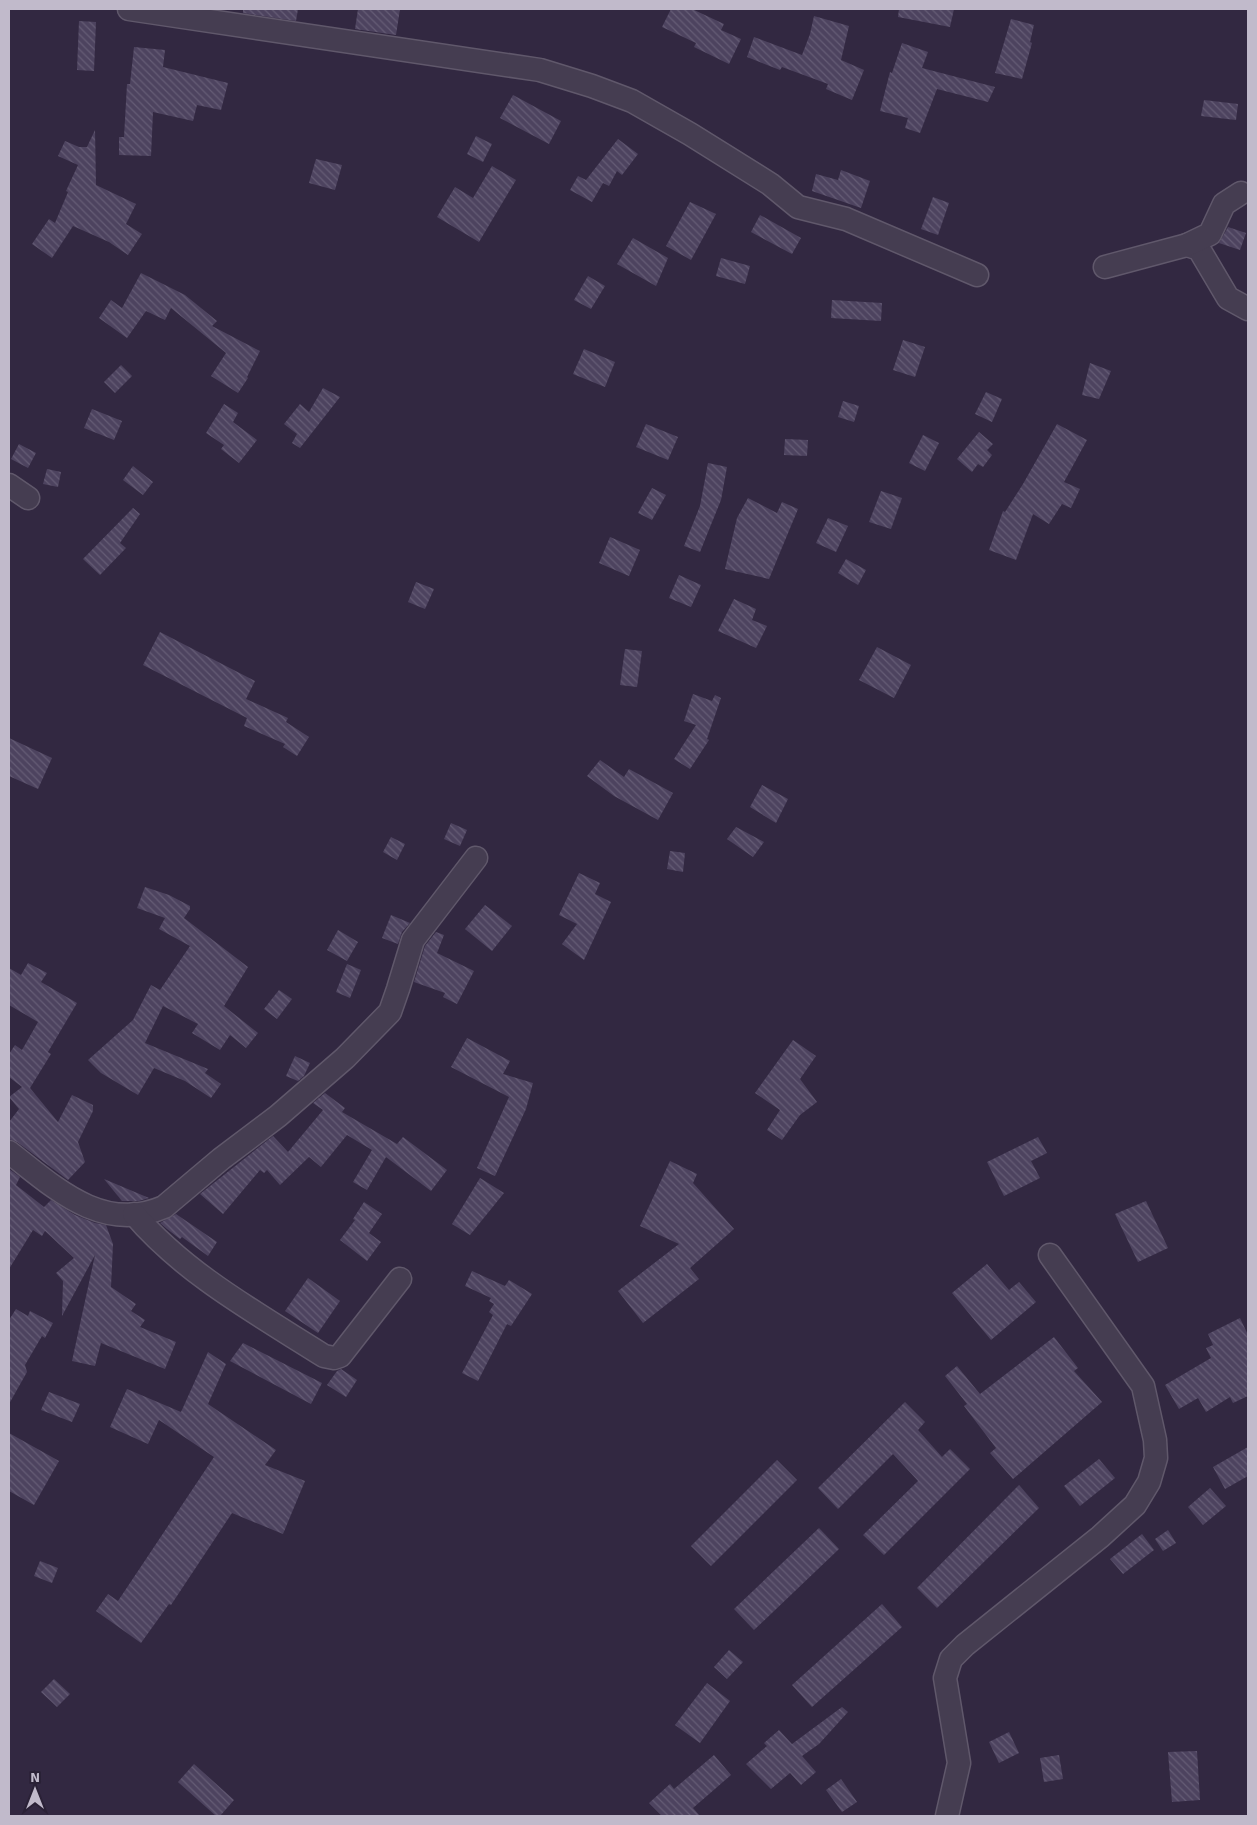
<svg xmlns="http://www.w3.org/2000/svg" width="1257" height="1825" font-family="Signika,sans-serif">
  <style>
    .building { fill: url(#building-back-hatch) }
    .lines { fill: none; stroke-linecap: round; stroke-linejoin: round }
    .street-casing { stroke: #60586b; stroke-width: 25 }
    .street { stroke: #453d51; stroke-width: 22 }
  </style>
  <defs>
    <pattern id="building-back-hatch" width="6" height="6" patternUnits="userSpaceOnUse" patternTransform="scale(1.25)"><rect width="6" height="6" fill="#4d435f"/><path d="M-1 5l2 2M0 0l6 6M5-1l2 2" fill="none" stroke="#655c75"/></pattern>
  </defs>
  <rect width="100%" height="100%" fill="#322841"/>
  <!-- building -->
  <g class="building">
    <polygon points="243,9 298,9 296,21 243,13"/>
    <polygon points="358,9 400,9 396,35 355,29"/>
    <polygon points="671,9 692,9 724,24 721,30 741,39 729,64 694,47 696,43 662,27"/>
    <polygon points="899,9 954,9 950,27 898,17"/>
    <polygon points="814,16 849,26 841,60 864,70 852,100 826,89 828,84 782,67 780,70 747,57 754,37 802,55 810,34"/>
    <polygon points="1011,19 1034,25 1030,42 1032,43 1022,79 995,73"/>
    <polygon points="79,21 96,22 94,71 77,70"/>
    <polygon points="902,43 928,52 922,68 995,87 988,102 937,89 920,133 905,128 908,118 880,111 890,72 892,73"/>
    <polygon points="134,47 165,50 163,67 228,83 221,110 197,105 193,121 153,112 151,156 119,155 119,137 124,137 127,84 130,84"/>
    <polygon points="513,95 561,121 549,144 500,118"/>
    <polygon points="1204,100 1238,104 1236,120 1201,116"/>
    <polygon points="95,130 96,185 136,204 126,224 142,234 128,255 109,242 73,226 52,258 32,244 49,219 55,223 68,192 66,191 78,165 58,156 65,141 79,147 87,147"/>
    <polygon points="476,136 492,144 483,162 467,154"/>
    <polygon points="618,139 638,154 622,175 617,171 609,186 603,183 592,202 570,190 578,176 586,180"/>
    <polygon points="316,159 342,165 335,190 309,183"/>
    <polygon points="492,166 516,180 479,242 437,217 455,187 473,198"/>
    <polygon points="841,170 870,181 861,208 812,191 816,174 838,180"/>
    <polygon points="933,197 949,203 938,235 921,229"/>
    <polygon points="690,202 716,214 691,260 666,246"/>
    <polygon points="760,215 801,238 792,254 751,232"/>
    <polygon points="1228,227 1246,233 1240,250 1219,243"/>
    <polygon points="633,238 668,258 656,286 617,264"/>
    <polygon points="721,258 750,266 745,284 716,276"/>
    <polygon points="141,273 185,295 217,321 212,326 260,351 247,377 248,378 238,393 211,376 226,353 171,308 165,320 146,311 127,338 99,318 111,300 122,308"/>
    <polygon points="588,276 605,286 591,309 574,300"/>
    <polygon points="832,300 882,303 881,321 831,318"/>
    <polygon points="903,340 925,347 915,377 893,370"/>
    <polygon points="584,349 615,362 605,387 573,374"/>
    <polygon points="1090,363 1111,371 1099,399 1082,395"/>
    <polygon points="121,365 132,376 115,393 104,382"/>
    <polygon points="323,388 340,397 300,448 292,443 297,434 284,424 300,404 309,412"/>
    <polygon points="986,392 1002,399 992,422 975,414"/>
    <polygon points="843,401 859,406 854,422 838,417"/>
    <polygon points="224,404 238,413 233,422 257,440 239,463 221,449 224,445 206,433"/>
    <polygon points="92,409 122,421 114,440 84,428"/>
    <polygon points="646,424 678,437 668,460 636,447"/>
    <polygon points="1057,424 1087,440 1064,482 1080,489 1071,508 1062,504 1049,524 1033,514 1016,560 989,550 1003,511 1005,512 1023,484"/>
    <polygon points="979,432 993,444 987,450 992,455 983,467 978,464 972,472 957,459"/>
    <polygon points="923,435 939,443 925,471 909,463"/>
    <polygon points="785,439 808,440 807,456 784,455"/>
    <polygon points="19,444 36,453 28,468 11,459"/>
    <polygon points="708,463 727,467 721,500 700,552 684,546 700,506"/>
    <polygon points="133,466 153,482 143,495 123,480"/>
    <polygon points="47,469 61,472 58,487 43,484"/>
    <polygon points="652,488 666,495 652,520 638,513"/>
    <polygon points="881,491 902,498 891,529 869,522"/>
    <polygon points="748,498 777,513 782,502 798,509 769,579 725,569 737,518"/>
    <polygon points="133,508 140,514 120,543 126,548 100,575 83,559"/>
    <polygon points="828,518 848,526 836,552 816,543"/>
    <polygon points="610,537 640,550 629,576 599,563"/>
    <polygon points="846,559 866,570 858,585 838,573"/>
    <polygon points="679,575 701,585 691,607 669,598"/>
    <polygon points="416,582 434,589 425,609 408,602"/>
    <polygon points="734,599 756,609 752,620 767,626 756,648 718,631"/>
    <polygon points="160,632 255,681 246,699 288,718 286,722 309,737 297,756 283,747 285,744 244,726 247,718 143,665"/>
    <polygon points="877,647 911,665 894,698 859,680"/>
    <polygon points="625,649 642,651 637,687 620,685"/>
    <polygon points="693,694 712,701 715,695 721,698 707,739 709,740 690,769 674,759 696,725 684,721"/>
    <polygon points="9,738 52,758 38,789 9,776"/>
    <polygon points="600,760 624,777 629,769 673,793 658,820 614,796 587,776"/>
    <polygon points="762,785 788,799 776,823 750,807"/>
    <polygon points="451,823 467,830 460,846 444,839"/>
    <polygon points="736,827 764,842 753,857 727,839"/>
    <polygon points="391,837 405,844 397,860 383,852"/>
    <polygon points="670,851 685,853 683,872 667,869"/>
    <polygon points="579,873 600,883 595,894 611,902 584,960 562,944 577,924 559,915"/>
    <polygon points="145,887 169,895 190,906 190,909 184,918 248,967 224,1006 258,1033 246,1048 230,1035 220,1050 192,1033 198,1024 163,1006 145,1043 208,1069 205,1073 221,1084 211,1098 185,1081 154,1068 138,1095 101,1073 88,1060 133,1020 151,985 160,990 190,946 159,929 165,918 137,908"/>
    <polygon points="485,905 512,926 492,951 465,929"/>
    <polygon points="391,915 410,923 402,932 398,944 382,938"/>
    <polygon points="338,930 358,942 347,961 327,950"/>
    <polygon points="436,932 444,935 437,953 474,971 457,1004 443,997 445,993 414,982 425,946"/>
    <polygon points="28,963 47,973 41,982 77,1003 48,1052 51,1054 30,1088 58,1122 72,1095 93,1105 93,1111 78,1142 85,1162 68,1180 17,1142 9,1139 9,1122 19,1109 9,1097 22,1087 9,1077 9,1054 15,1045 22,1050 38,1022 9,1005 9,968 21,975"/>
    <polygon points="347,964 361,970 350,998 336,992"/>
    <polygon points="279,990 292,999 277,1019 264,1009"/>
    <polygon points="467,1038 510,1061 503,1074 533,1083 526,1109 495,1176 477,1168 509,1097 451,1067"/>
    <polygon points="793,1040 816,1056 800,1079 817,1102 800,1115 782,1140 767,1130 780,1110 755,1093"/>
    <polygon points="295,1056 310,1063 304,1076 298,1081 286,1076"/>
    <polygon points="325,1093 345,1108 342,1112 397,1144 403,1137 447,1170 431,1191 386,1157 367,1190 353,1182 372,1150 347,1135 321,1167 309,1157 280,1185 267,1170 264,1173 260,1170 223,1214 200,1194 273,1136 288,1152 323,1110 313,1103"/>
    <polygon points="1038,1137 1047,1153 1031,1161 1040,1178 1004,1196 987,1162"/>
    <polygon points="670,1161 697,1174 693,1183 734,1229 690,1268 699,1279 643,1323 618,1291 679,1244 640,1226"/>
    <polygon points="9,1169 20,1177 16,1185 44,1207 51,1200 75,1215 95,1223 106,1225 113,1244 111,1287 136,1304 131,1311 145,1320 140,1327 176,1342 165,1369 101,1343 95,1366 72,1361 95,1255 62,1316 63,1281 56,1273 74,1258 45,1231 42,1236 33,1230 9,1269"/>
    <polygon points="480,1178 504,1193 470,1235 452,1224"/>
    <polygon points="104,1179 149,1198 139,1201 122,1201"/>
    <polygon points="1146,1201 1168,1248 1138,1262 1115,1214"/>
    <polygon points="364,1202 382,1214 369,1233 381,1242 367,1261 340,1240 355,1220 353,1219"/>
    <polygon points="176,1214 217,1242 208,1256 182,1237 180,1239 167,1229 160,1223"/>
    <polygon points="987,1264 1009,1290 1019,1282 1036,1302 991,1340 952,1293"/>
    <polygon points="472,1271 505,1286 509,1280 532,1294 511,1326 507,1324 478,1381 462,1373 493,1315 489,1312 494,1304 489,1301 491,1298 465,1286"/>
    <polygon points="308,1278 340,1301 318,1333 285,1311"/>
    <polygon points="16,1309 28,1316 30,1311 53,1323 45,1338 42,1336 25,1365 27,1372 9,1404 9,1320"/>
    <polygon points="1240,1318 1248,1335 1248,1396 1233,1403 1230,1397 1206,1412 1198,1398 1179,1409 1165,1385 1211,1358 1206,1348 1213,1345 1208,1334"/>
    <polygon points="1054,1337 1078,1368 1074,1371 1102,1402 1013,1479 990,1453 996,1448 964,1406 967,1404 945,1376 957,1366 980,1394"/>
    <polygon points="243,1343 322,1383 311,1404 230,1361"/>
    <polygon points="208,1352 226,1364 208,1404 276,1450 265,1465 305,1481 283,1534 232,1513 171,1605 169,1604 141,1643 96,1611 108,1594 118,1601 214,1457 159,1420 148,1444 110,1427 127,1389 181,1412"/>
    <polygon points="341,1369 357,1380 346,1397 327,1385 337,1371"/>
    <polygon points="49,1392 80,1404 72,1422 41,1410"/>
    <polygon points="905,1402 925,1422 918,1430 942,1457 950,1449 970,1469 884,1555 863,1535 918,1481 893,1454 838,1509 818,1488"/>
    <polygon points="9,1433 59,1461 34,1505 9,1491"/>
    <polygon points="1248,1447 1248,1476 1225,1489 1213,1467"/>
    <polygon points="1099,1459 1115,1478 1080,1506 1064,1486"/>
    <polygon points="777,1460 797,1480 711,1566 691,1546"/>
    <polygon points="1019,1485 1039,1508 937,1608 917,1588"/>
    <polygon points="1210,1488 1226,1506 1203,1525 1188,1507"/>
    <polygon points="819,1528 839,1549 754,1630 734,1609"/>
    <polygon points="1168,1530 1176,1543 1163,1551 1155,1539"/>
    <polygon points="1142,1534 1154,1550 1123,1574 1110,1559"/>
    <polygon points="40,1561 58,1568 52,1583 34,1576"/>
    <polygon points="882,1604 902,1627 812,1707 792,1685"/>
    <polygon points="729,1650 743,1662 727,1679 714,1667"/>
    <polygon points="54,1679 70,1694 57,1707 41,1692"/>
    <polygon points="707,1683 730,1701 700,1743 675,1725"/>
    <polygon points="842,1707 848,1712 819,1744 802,1756 816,1772 801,1785 790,1773 771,1789 746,1764 767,1746 764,1743 779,1730 792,1744"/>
    <polygon points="1009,1732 1019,1753 999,1763 989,1742"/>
    <polygon points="1197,1751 1200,1800 1172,1802 1168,1752"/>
    <polygon points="714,1755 731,1775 693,1808 700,1816 662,1816 649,1803 670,1784 674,1789"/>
    <polygon points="1059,1755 1063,1779 1044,1782 1040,1758"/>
    <polygon points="194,1764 234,1800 220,1816 216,1816 178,1782"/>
    <polygon points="841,1779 857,1802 842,1812 826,1790"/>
  </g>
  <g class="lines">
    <defs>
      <g id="street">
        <polyline points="129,9 540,70 592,86 632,101 690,134 770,184 798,207 846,219 977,275"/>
        <polyline points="1187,245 1199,249 1228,298 1248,309"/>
        <polyline points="1105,267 1187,245 1210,234 1224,204 1241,193"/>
        <polyline points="9,485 28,498"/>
        <path d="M 9,1152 C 54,1187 102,1234 164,1207 L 221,1159 L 278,1116 L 345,1058 L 390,1012 L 398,989 L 413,940 L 476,858"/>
        <path d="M 134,1214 C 185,1274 258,1314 324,1356 L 334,1358 L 340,1356 L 400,1279"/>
        <polyline points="947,1816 959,1763 945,1678 951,1659 965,1645 1100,1537 1135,1505 1149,1482 1156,1458 1155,1440 1143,1386 1050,1255"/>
      </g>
    </defs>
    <!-- street casing -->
    <use href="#street" class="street-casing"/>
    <!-- street -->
    <use href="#street" class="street"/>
  </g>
  <!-- border -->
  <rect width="1257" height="1825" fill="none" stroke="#c1bacb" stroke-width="20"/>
  <!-- north arrow -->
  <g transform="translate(35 1790)" stroke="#2a2136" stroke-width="4" paint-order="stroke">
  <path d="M0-4L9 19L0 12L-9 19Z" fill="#c1bacb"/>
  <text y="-8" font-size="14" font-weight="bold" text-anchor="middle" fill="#c1bacb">N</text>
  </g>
</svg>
